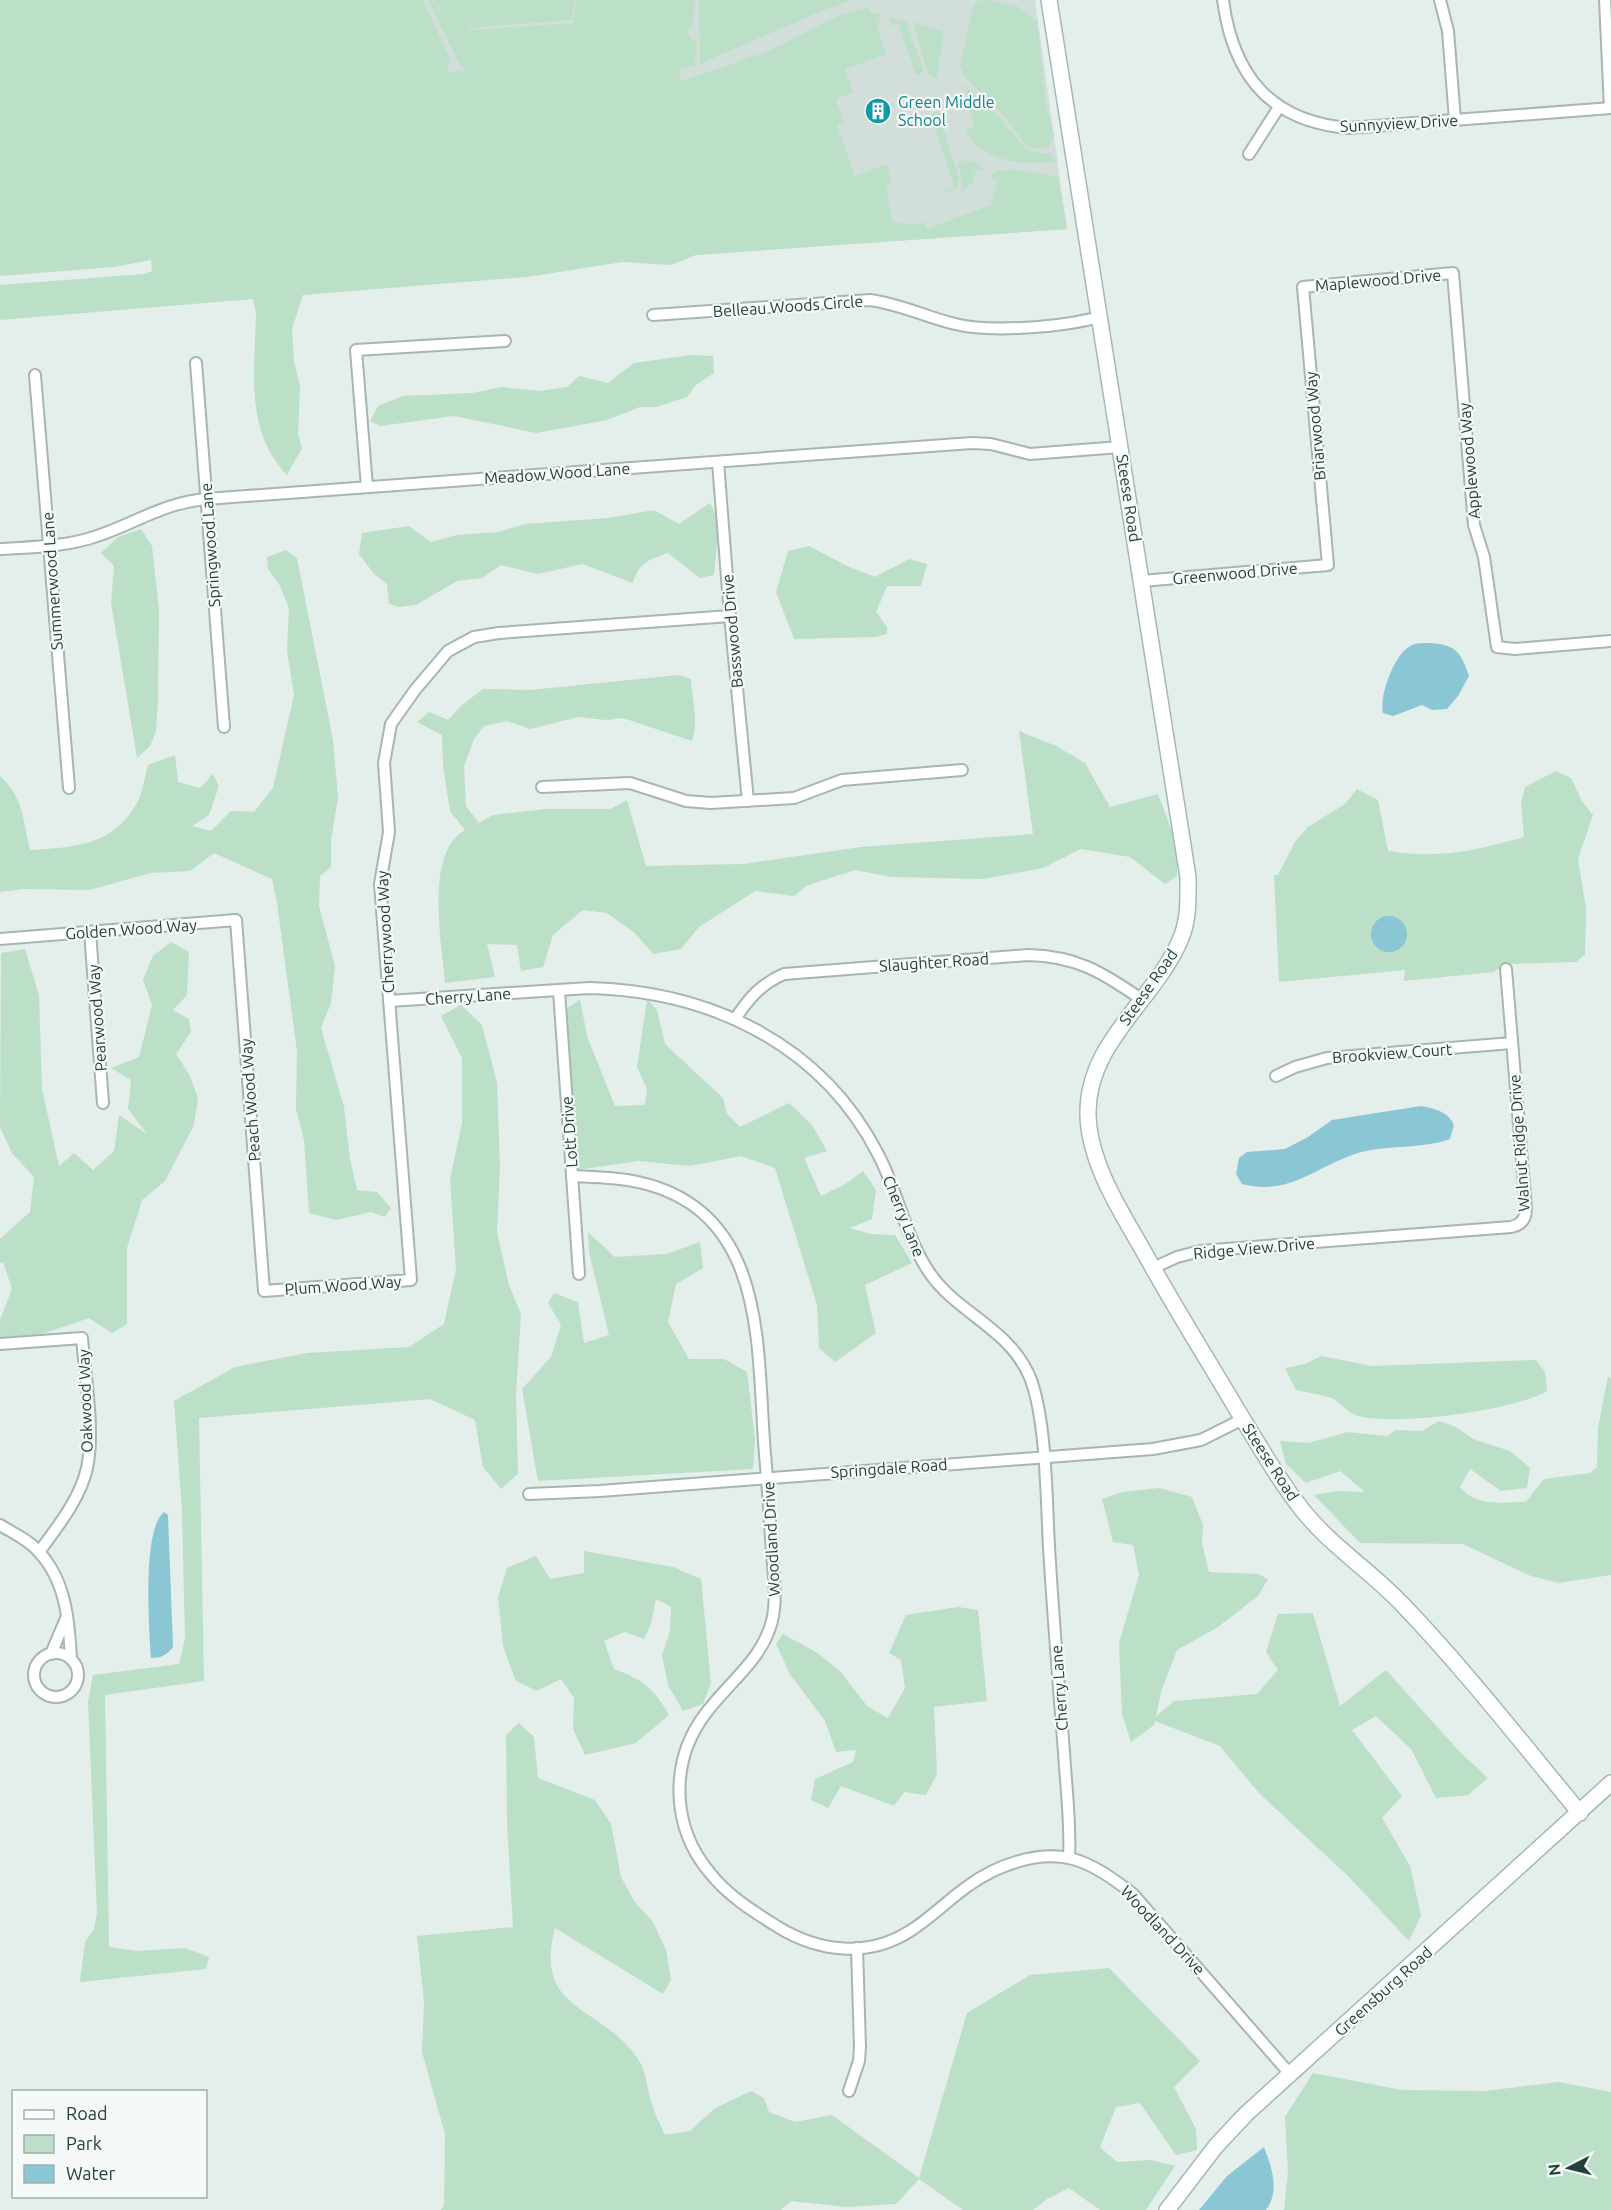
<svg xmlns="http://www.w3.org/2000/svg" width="1611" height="2210" font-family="Ubuntu,sans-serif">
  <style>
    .built { fill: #d2ded9 }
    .green { fill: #bcdfc7 }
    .water { fill: #8bc6d4 }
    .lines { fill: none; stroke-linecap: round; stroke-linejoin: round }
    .street-casing { stroke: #a6b6b1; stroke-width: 14 }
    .secondary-casing { stroke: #a2bab2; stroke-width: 18 }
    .street { stroke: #fff; stroke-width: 10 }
    .secondary { stroke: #fff; stroke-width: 15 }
    .labels { text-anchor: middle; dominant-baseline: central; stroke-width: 4.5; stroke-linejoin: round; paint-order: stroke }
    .culture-label { font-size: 16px; fill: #0d838f; stroke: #f5faf8; text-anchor: start }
    .street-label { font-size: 16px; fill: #234039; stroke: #f5faf8 }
  </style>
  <rect width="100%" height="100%" fill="#e4eeea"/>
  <!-- built -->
  <polygon class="built" points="385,0 1035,0 1067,229 696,255 486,69 443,72"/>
  <!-- green -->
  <g class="green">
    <path d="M 0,0 L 423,0 L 450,59 L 447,72 L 467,70 L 460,64 L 428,0 L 431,0 L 447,19 L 433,0 L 574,0 L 572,20 L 468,28 L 471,30 L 573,23 L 576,0 L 695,0 L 693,26 L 686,32 L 692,40 L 697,40 L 695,65 L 679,69 L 681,81 L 769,51 L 836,17 L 868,7 L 872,13 L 882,15 L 877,26 L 886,54 L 845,69 L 853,93 L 836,99 L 844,123 L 837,125 L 855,176 L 887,164 L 892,182 L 886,185 L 892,221 L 910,225 L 924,222 L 927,229 L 991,205 L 998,182 L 991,179 L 992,175 C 1001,164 1044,174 1058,177 L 1067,229 L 696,255 L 671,265 L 623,262 L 527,277 L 303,295 L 292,329 L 294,362 L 300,386 L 298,434 L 302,448 L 287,475 C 244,430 255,370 256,313 L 253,299 L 0,320 L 0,285 L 144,274 L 152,271 L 151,260 L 114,267 L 0,276 Z"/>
    <polygon points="699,0 852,0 816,13 700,64"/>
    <polygon points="989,0 1017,6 1037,21 1046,104 1054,136 1048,147 1038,149 1027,146 1005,117 964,76 960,64 973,8 977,1"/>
    <polygon points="890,17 906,21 924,72 916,75 898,23 890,26"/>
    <polygon points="913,22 944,32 936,79 928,73"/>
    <path d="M 964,85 L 1000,118 L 1026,149 L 1037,153 L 1051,153 L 1055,161 C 1025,167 978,161 966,129 L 974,126 L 965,86 L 956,88 Z"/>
    <polygon points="938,111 959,178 957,188 945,194 944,191 955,187 930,115"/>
    <polygon points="966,160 979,164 983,171 976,170 973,182 961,192 962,184 958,162"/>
    <polygon points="691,355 713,356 714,373 696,385 687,397 656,407 640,407 607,420 536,433 454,416 380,426 370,421 378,406 403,396 472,393 502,387 539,391 567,387 579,376 608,383 634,363"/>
    <path d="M 710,503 L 719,522 L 714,575 L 700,578 L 668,553 C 650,559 638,563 633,583 L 582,564 L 538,574 L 501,565 L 482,578 L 457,581 L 416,605 L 399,607 L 389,604 L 387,584 L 374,574 L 359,554 L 362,533 L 409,526 L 431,542 L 457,535 L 498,532 L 525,524 L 608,518 L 654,510 L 679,524 Z"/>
    <polygon points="141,529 152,546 159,610 158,700 156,731 150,746 137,758 111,603 114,566 101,553 118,537"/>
    <polygon points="809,546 847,566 875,577 909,559 927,564 921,586 887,586 876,612 887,627 887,634 876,637 794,639 776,592 788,551"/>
    <path d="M 286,550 L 297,558 L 333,740 L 338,797 L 331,841 L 331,867 L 320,876 L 319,906 L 335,966 L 331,1003 L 321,1028 L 344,1107 L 350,1159 L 357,1190 L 377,1192 L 391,1208 L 385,1217 L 371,1212 L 336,1220 L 309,1213 L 304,1140 L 296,1109 L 297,1051 L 277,903 L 272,879 L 214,853 L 190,871 L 150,873 L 90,890 L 24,889 L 0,892 L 0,776 C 24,797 23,821 30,850 C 76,847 114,846 138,801 C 143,790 145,776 148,765 L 175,755 L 178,782 L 200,788 L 213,774 L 219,786 L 209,815 L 192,826 L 211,831 L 231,811 L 254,812 L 273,788 L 294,695 L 287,651 L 289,608 L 279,584 L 268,569 L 267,557 Z"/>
    <path d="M 679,675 L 691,679 C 692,700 699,722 692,741 L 623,718 L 606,720 L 578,717 L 530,729 L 507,721 L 484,726 L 474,739 L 464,766 L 466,806 L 479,823 L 493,815 L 545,809 L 610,809 L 627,800 L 646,866 L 743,864 L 861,847 L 1033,834 L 1019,731 L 1056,746 L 1085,763 L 1110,807 L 1158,794 L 1177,845 L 1177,876 L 1165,884 L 1130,857 L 1081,849 L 1043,868 L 983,879 L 891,877 L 855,870 L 806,886 L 794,896 L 755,891 L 699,927 L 681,949 L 653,954 L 635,933 L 607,913 L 583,910 L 553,935 L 543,967 L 521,971 L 517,945 L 487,944 L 495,977 L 445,983 C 442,943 424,853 465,830 L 450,811 L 443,766 L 442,735 L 417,722 L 429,712 L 448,720 L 462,705 L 483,689 L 530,690 Z"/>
    <path d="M 1556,771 L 1571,778 L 1582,801 L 1593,815 L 1578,859 L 1586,909 L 1585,954 L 1576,962 L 1507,964 L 1493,972 L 1404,981 L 1405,970 L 1279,982 L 1274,875 L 1278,875 L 1295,842 L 1308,827 L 1345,804 L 1357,789 L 1378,800 L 1388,851 C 1439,859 1474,851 1524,837 L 1521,804 L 1525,787 Z"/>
    <polygon points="171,942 189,952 187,995 173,1010 189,1019 191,1032 176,1054 189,1074 198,1098 194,1125 165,1181 142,1200 127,1248 127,1324 112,1333 89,1318 39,1335 0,1338 0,1320 12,1289 3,1262 0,1263 0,1239 30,1212 34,1177 12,1153 0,1127 1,953 25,949 39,995 42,1089 59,1166 74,1153 93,1170 114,1151 119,1115 147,1134 128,1109 131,1080 111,1068 139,1057 152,1005 143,980 153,956"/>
    <polygon points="580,999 587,1036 615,1106 645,1105 647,1089 637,1067 647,999 657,1010 665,1044 723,1098 727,1114 740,1127 789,1103 812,1125 827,1151 804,1158 821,1196 847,1183 863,1171 876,1190 872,1219 850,1228 871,1234 895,1235 912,1263 865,1285 876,1333 835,1362 819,1348 817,1305 775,1168 741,1156 690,1166 639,1161 576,1170 565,1010"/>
    <polygon points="461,1005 482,1025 497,1083 500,1167 497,1232 509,1285 521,1314 516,1395 518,1474 501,1489 483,1467 475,1420 430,1399 199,1418 204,1681 105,1695 109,1947 137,1951 185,1948 209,1957 206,1969 80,1982 85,1942 94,1929 97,1913 88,1702 93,1675 179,1664 185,1639 182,1510 174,1401 235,1367 307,1353 409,1347 444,1324 456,1269 450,1179 462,1123 462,1058 441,1016"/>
    <polygon points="588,1232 615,1257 666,1254 700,1242 703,1268 676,1284 668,1322 689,1359 724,1359 747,1372 755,1439 753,1469 538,1481 522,1389 551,1357 561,1325 548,1303 554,1293 578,1302 584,1343 609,1335 589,1252"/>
    <path d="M 1321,1356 L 1372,1366 L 1536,1360 L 1545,1372 L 1547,1391 C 1513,1411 1397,1426 1358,1416 C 1348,1414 1341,1402 1332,1398 C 1321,1394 1307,1393 1296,1390 L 1285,1368 L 1305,1364 Z"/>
    <path d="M 1608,1376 L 1611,1380 L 1611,1575 L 1558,1583 L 1528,1575 L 1463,1544 L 1360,1543 L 1314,1495 L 1337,1491 L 1365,1492 L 1340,1471 L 1306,1483 L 1286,1464 L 1280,1441 L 1308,1443 L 1348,1432 L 1387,1436 L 1396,1430 L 1422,1431 L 1439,1421 L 1456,1427 L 1473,1439 L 1510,1451 L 1530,1468 L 1527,1488 L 1501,1491 L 1470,1469 L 1460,1487 C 1475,1507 1503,1502 1526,1502 L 1544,1479 L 1590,1473 L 1597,1467 L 1598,1428 Z"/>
    <polygon points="1159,1488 1192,1497 1203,1525 1202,1544 1209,1572 1258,1574 1268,1579 1258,1596 1218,1627 1177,1650 1161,1692 1156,1717 1174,1701 1257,1694 1278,1670 1266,1652 1278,1614 1313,1613 1340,1706 1386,1670 1459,1751 1488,1778 1468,1795 1436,1798 1411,1749 1376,1716 1352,1730 1402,1796 1382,1818 1410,1866 1421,1915 1409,1941 1349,1877 1259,1793 1220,1746 1155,1721 1154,1725 1131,1742 1122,1714 1119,1643 1139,1575 1133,1545 1113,1542 1102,1499 1122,1492"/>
    <path d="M 584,1551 L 673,1567 L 701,1579 L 711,1683 L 703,1704 L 683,1711 L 668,1685 L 662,1655 L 670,1631 L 671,1607 L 656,1599 L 651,1624 L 644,1639 L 624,1632 L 604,1641 L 614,1669 C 643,1680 653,1687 669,1715 L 636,1743 L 585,1755 L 573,1729 L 574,1698 L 561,1679 L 537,1691 L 516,1681 L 503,1646 L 498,1597 L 507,1568 L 536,1556 L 550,1579 L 584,1573 Z"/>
    <polygon points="958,1607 978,1610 987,1701 934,1707 937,1774 926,1795 904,1792 894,1806 841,1786 828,1808 811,1800 815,1779 853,1762 856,1750 836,1752 825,1721 790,1674 776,1644 783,1634 816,1652 839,1670 867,1706 888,1718 905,1688 901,1660 889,1653 906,1615"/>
    <path d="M 519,1723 L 534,1737 L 538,1778 L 595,1800 L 611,1824 L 621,1877 L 634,1901 L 653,1922 L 666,1950 L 671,1980 L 663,1994 L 555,1928 C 532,2014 604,2004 640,2062 C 646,2072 647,2089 651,2101 C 654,2113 660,2124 665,2135 L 690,2131 L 714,2109 L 751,2091 L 764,2098 L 769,2112 L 795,2122 L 832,2115 L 919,2178 L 967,2013 L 1030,1975 L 1109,1968 L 1200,2061 L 1174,2087 L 1196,2129 L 1197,2150 L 1176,2155 L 1140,2103 L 1116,2107 L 1100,2147 L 1117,2162 L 1151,2160 L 1175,2166 L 1146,2210 L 1100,2210 L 1069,2188 L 1047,2199 L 1033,2210 L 963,2210 L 919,2179 L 896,2204 L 846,2207 L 791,2201 L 781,2210 L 441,2210 L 444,2205 L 445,2134 L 422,2052 L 424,2001 L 417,1936 L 513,1927 L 507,1823 L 506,1735 Z"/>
    <polygon points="1313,2073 1402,2090 1485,2091 1559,2082 1611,2092 1611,2210 1284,2210 1288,2172 1285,2117"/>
  </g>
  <!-- water -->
  <g class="water">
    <path d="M 1431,643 C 1457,645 1461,653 1469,676 L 1458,696 L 1447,709 L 1432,710 L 1422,705 L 1393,716 L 1383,713 C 1379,696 1394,653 1412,645 C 1417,643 1426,643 1431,643 Z"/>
    <circle cx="1389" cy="934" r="18"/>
    <path d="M 1421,1106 C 1436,1109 1447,1111 1454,1125 L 1450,1139 C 1420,1150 1385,1144 1355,1154 C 1313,1168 1290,1196 1242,1184 L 1236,1174 L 1239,1158 L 1247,1152 L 1285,1149 L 1308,1137 L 1332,1120 Z"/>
    <path d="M 164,1512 L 168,1515 L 173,1647 C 167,1655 161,1658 151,1658 C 149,1629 142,1529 164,1512 Z"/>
    <path d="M 1264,2147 C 1272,2168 1280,2191 1266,2210 L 1199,2210 L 1227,2176 Z"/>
  </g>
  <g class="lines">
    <defs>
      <g id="street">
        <path d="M 1223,0 C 1233,76 1271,122 1349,128 L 1611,108"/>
        <polyline points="1440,0 1448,31 1455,120"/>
        <polyline points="1605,0 1610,108"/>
        <polyline points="1249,154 1279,107"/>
        <path d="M 653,315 L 870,300 C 900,304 926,317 955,324 C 991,333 1063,327 1099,317"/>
        <polyline points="196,363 224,727"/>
        <polyline points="35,375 69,788"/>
        <polyline points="718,462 730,616 748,801"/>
        <polyline points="367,487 356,350 505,341"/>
        <path d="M 0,549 C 32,547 66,547 97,536 C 136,523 163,503 206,499 L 972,443 L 991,444 L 1030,454 L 1120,447"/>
        <polyline points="1142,581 1328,565 1303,287 1453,273 1474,525 1484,557 1497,647 1515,649 1611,641"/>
        <polyline points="542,787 630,783 686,801 711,803 794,798 842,780 962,770"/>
        <polyline points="90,932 103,1103"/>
        <polyline points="0,939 236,920 264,1291 411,1280 380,884 389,832 384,763 391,724 415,690 448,651 474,637 499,633 730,616"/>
        <polyline points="559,991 579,1274"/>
        <path d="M 389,1001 L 589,988 C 709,991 821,1043 878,1154 C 898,1192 905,1236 929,1272 C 957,1314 1012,1329 1031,1380 C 1048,1427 1046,1511 1050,1563 C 1054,1626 1059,1689 1064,1752 C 1066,1787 1071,1823 1069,1858"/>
        <path d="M 735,1019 C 749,998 761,984 784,974 L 1028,955 C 1076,956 1102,972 1141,999"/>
        <polyline points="1276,1076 1295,1067 1327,1058 1512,1043"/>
        <path d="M 572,1176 C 594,1177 617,1177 638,1182 C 770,1211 756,1351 765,1454 C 768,1488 770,1521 772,1554 C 774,1576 777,1600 772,1621 C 762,1660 729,1682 706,1713 C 669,1761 671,1827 710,1873 C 728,1896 754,1912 778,1927 C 819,1952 868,1958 910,1931 C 931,1918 948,1900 968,1886 C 995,1866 1036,1851 1069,1858 C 1092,1863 1115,1880 1133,1894 L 1290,2074"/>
        <path d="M 1153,1268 L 1177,1257 L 1200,1251 L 1511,1227 C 1521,1225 1526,1219 1526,1209 L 1506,969"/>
        <path d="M 0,1344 L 82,1338 C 85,1377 95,1430 87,1468 C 80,1499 58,1526 39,1552"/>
        <polyline points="529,1494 600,1491 1153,1449 1201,1440 1243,1419"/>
        <path d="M 0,1525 C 13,1533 29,1540 39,1552 C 66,1581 69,1621 71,1659"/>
        <circle cx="56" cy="1675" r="22"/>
        <polyline points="51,1654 67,1616"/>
        <polyline points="849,2091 859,2061 860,2047 857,1948"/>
      </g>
      <g id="secondary">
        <path d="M 1049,0 L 1188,877 C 1188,897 1189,919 1181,938 C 1155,1001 1086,1042 1088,1116 C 1090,1168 1125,1217 1149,1261 C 1177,1311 1207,1359 1236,1408 C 1256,1440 1274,1473 1297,1503 C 1327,1544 1369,1569 1403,1605 C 1466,1671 1522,1743 1580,1813"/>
        <polyline points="1167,2210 1216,2146 1246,2114 1611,1783"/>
      </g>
    </defs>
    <!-- street casing -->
    <use href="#street" class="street-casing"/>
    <!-- secondary casing -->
    <use href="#secondary" class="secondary-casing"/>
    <!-- street -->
    <use href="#street" class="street"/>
    <!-- secondary -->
    <use href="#secondary" class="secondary"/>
  </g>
  <!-- icons -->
  <defs>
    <symbol id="building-disc" viewBox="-11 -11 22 22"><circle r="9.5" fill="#0f9aa8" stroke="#f5faf8"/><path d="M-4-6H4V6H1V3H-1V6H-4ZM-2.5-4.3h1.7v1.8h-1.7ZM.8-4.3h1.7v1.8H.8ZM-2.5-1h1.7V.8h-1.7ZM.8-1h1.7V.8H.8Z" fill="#fff"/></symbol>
  </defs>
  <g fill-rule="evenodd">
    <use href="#building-disc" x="863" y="96" width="30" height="30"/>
  </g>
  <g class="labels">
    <!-- culture labels -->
    <g class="culture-label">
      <text x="898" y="102">Green Middle<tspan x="898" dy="18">School</tspan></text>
    </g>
    <!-- street labels -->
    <g class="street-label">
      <text transform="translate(1399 123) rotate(-3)">Sunnyview Drive</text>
      <text transform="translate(1378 280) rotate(-5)">Maplewood Drive</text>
      <text transform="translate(788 306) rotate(-4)">Belleau Woods Circle</text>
      <text transform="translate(1315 426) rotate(-95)">Briarwood Way</text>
      <text transform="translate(1469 461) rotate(-95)">Applewood Way</text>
      <text transform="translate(557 473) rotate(-4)">Meadow Wood Lane</text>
      <text transform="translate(1129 498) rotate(81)">Steese Road</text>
      <text transform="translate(210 545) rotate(-94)">Springwood Lane</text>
      <text transform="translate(1235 573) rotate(-5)">Greenwood Drive</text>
      <text transform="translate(52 581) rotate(-94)">Summerwood Lane</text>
      <text transform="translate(732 631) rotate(-95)">Basswood Drive</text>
      <text transform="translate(131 929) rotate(-4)">Golden Wood Way</text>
      <text transform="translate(385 932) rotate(-93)">Cherrywood Way</text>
      <text transform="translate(934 962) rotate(-4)">Slaughter Road</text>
      <text transform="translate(1148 987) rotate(-55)">Steese Road</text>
      <text transform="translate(468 996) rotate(-4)">Cherry Lane</text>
      <text transform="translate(97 1018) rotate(-94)">Pearwood Way</text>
      <text transform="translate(1392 1053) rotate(-4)">Brookview Court</text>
      <text transform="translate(250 1100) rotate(-94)">Peach Wood Way</text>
      <text transform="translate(569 1132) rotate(-94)">Lott Drive</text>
      <text transform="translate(1519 1143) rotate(-94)">Walnut Ridge Drive</text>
      <text transform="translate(904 1216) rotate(68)">Cherry Lane</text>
      <text transform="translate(1254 1248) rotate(-5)">Ridge View Drive</text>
      <text transform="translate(343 1285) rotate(-4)">Plum Wood Way</text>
      <text transform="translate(85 1401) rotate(-92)">Oakwood Way</text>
      <text transform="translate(1271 1462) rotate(57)">Steese Road</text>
      <text transform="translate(889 1468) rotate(-4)">Springdale Road</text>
      <text transform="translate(771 1539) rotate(-93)">Woodland Drive</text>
      <text transform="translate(1059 1688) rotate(-94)">Cherry Lane</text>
      <text transform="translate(1163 1930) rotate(47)">Woodland Drive</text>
      <text transform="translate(1383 1991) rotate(-42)">Greensburg Road</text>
    </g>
  </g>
  <!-- legend -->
  <rect x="12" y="2090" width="195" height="108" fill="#f5faf8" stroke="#a1b0ac" stroke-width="1.5"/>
  <rect x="24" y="2110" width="30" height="9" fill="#ffffff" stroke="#a1b0ac" stroke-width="1.5"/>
  <text x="66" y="2120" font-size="18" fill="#234039">Road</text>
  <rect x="24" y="2135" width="30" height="18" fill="#bcdfc7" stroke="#a1b0ac" stroke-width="1.5"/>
  <text x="66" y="2150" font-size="18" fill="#234039">Park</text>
  <rect x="24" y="2165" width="30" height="18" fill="#8bc6d4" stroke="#a1b0ac" stroke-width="1.5"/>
  <text x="66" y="2180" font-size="18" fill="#234039">Water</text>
  <!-- north arrow -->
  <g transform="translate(1569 2168) rotate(263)" stroke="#f5faf8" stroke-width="4.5" paint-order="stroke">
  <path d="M0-4.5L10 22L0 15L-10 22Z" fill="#234039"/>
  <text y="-9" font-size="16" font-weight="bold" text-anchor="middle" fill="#234039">N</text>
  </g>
</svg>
